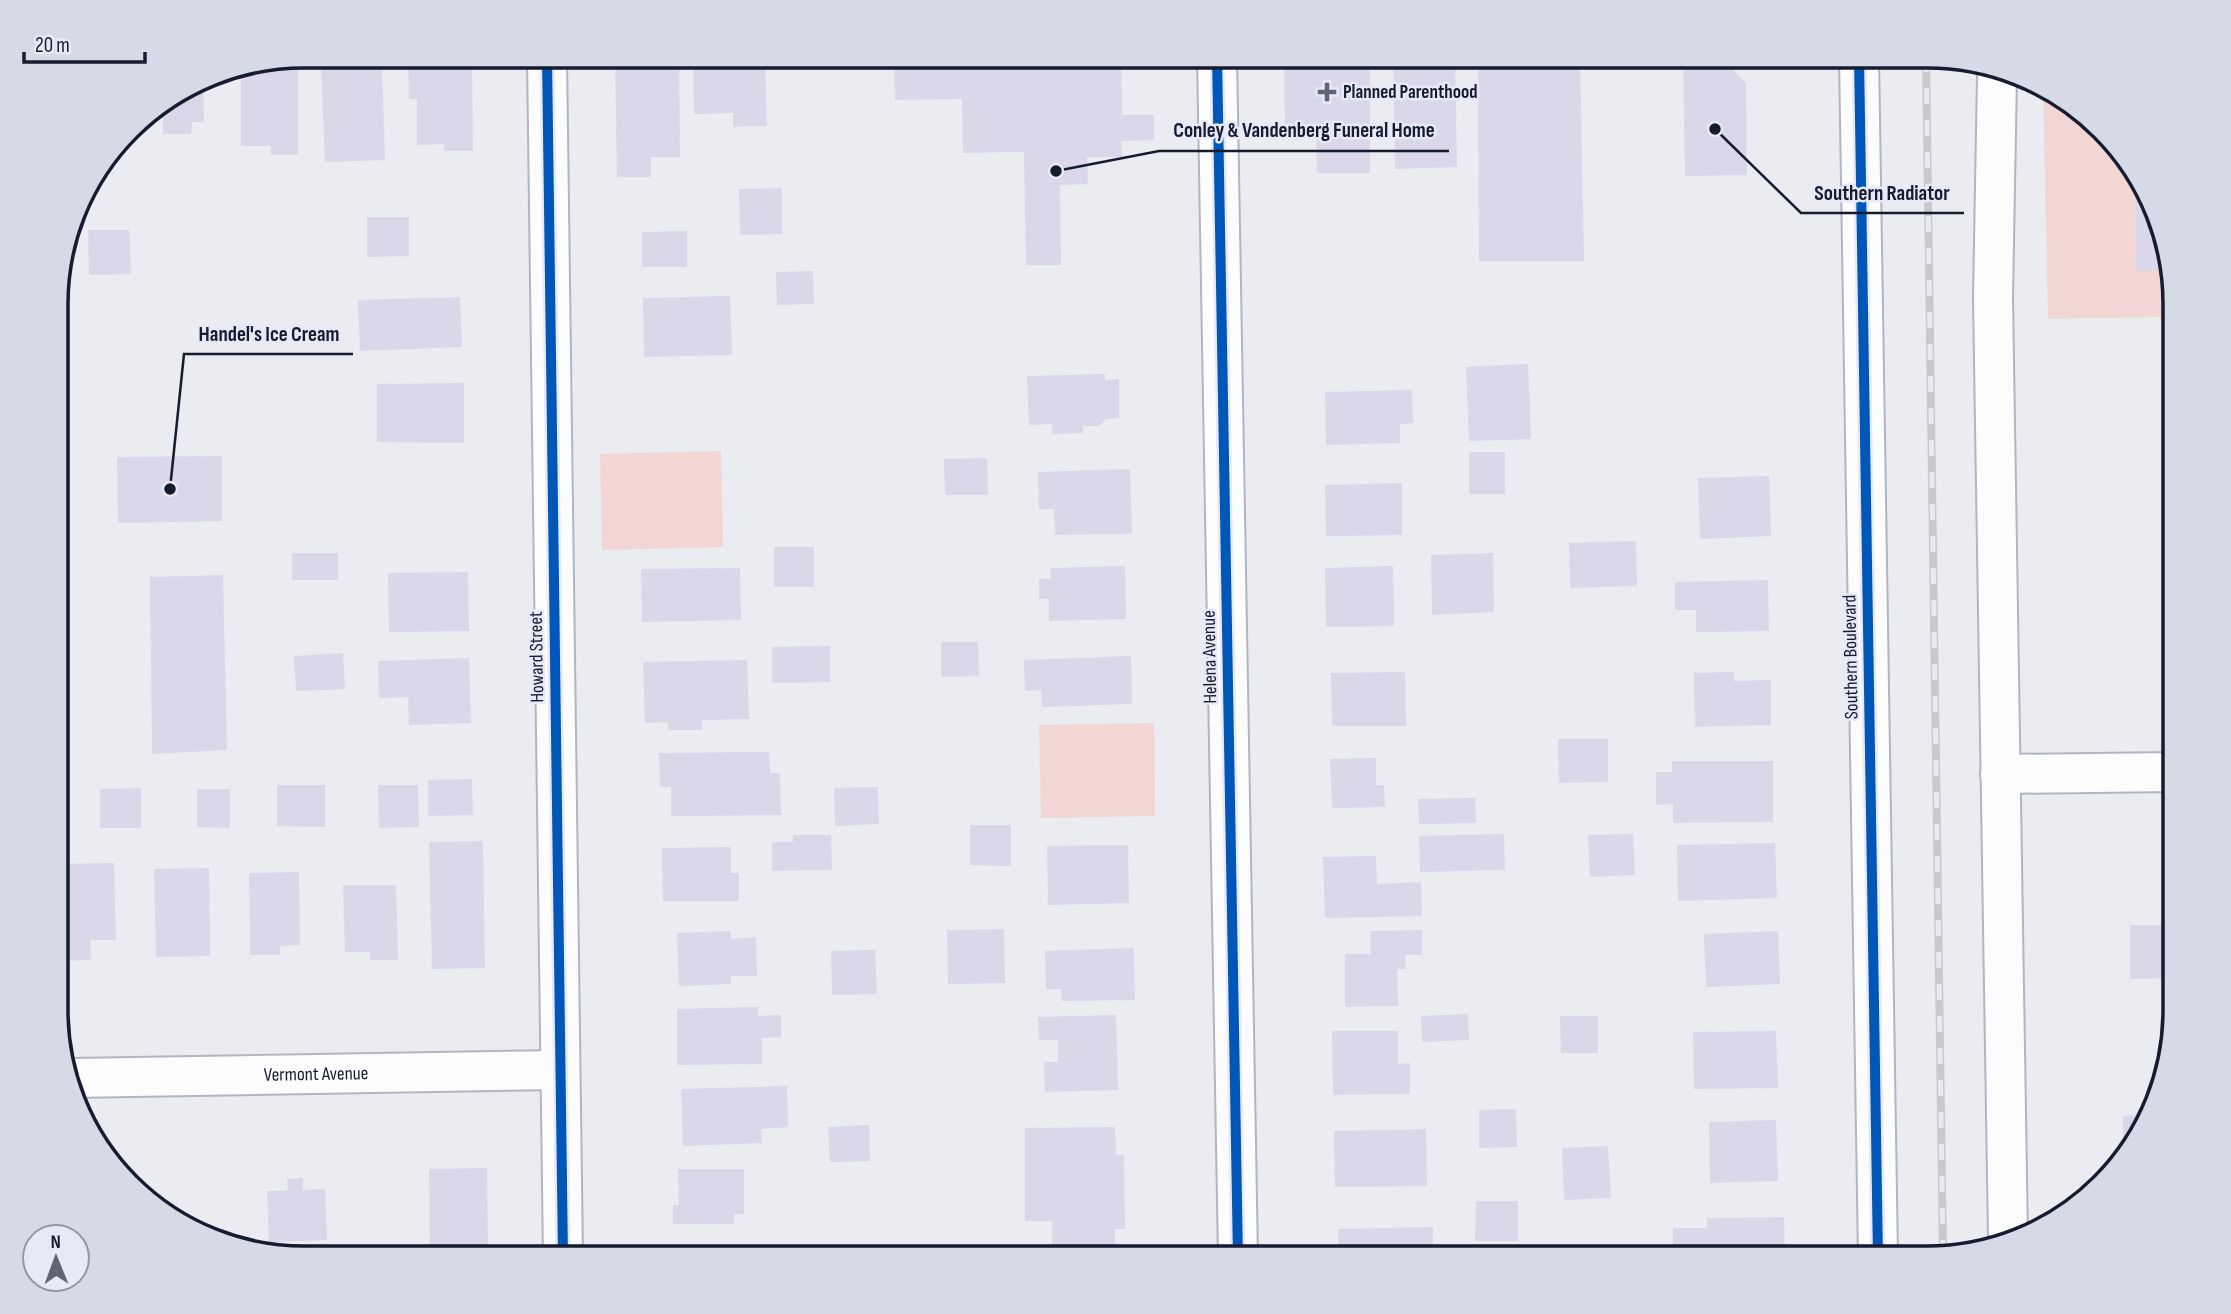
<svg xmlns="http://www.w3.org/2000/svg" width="2231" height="1314" font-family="'Sofia Sans Condensed',sans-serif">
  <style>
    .green { fill: #f1d6d3 }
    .building { fill: #d9d7e8 }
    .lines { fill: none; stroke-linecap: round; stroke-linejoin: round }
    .street-casing { stroke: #b2b5c2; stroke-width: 42 }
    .secondary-casing { stroke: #b2b5c2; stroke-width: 42 }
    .street { stroke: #fcfcfd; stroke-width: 38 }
    .secondary { stroke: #fcfcfd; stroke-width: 38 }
    .rail-casing { stroke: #c9c9cc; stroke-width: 8 }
    .rail { stroke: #e7eaf6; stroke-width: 5; stroke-dasharray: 16; stroke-linecap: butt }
    .cycleway-casing { stroke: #e7eaf6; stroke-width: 15 }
    .cycleway { stroke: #0057b8; stroke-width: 10 }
    .poi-dot { fill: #606473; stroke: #e7eaf6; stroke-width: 2.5 }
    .labels { text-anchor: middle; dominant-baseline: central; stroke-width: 5; stroke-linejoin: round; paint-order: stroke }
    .poi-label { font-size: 19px; font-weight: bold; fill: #161b2f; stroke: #e7eaf6; text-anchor: start }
    .street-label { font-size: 19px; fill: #161b2f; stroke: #e7eaf6 }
    .rim { fill: none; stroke: #161b2f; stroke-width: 3.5 }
    .leader { fill: none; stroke: #161b2f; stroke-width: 2.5 }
    .callout-dot { fill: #161b2f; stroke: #e7eaf6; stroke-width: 2.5 }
    .callout-label { font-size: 21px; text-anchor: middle; font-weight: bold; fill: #161b2f; stroke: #e7eaf6; stroke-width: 5; stroke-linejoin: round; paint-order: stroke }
  </style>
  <rect width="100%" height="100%" fill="#eaecf2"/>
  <!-- green -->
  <g class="green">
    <polygon points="2043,87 2051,89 2135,173 2136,270 2164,270 2165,317 2048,319"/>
    <polygon points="721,451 723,547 602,550 600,454"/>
    <polygon points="1154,723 1155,816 1041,818 1039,725"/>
  </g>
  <!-- building -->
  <g class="building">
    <polygon points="328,56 361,56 361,66 382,65 385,160 325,162 321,64 329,64"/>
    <polygon points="408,56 472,56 473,151 444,151 444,144 417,145 417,99 409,99"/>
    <polygon points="615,56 679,56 680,157 651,157 651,177 617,177"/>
    <polygon points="693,56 765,56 767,126 733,127 733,113 694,114"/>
    <polygon points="894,56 1121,56 1122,115 1154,115 1154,140 1121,141 1122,157 1087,157 1088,184 1060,185 1061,265 1026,265 1024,152 963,153 962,99 895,100"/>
    <polygon points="1284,56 1370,56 1370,173 1317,173 1316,128 1285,128"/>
    <polygon points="1393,56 1455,56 1457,167 1395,169"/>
    <polygon points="1478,56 1580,56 1584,261 1479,261"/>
    <polygon points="1683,56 1719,56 1746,83 1747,175 1685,176"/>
    <polygon points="298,57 298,155 271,155 271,146 241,146 241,68"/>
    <polygon points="203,79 204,122 192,122 191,134 163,134 163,118 152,118 152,111"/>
    <polygon points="2135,173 2142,180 2174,287 2174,354 2165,354 2164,270 2136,271"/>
    <polygon points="782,188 782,234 740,235 739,189"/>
    <polygon points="367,217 409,217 409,256 367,257"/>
    <polygon points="88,230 129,230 131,274 89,275"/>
    <polygon points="687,231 687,267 642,267 642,232"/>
    <polygon points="813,271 814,304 777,305 776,272"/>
    <polygon points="730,296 732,355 644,357 643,298"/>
    <polygon points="460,297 462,347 360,351 358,300"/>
    <polygon points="1528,364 1531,439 1469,441 1466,367"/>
    <polygon points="1105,374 1105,380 1119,379 1119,418 1106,419 1099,426 1083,426 1083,433 1052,434 1052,424 1029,425 1027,376"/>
    <polygon points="464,383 464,443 377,442 377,384"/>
    <polygon points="1412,390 1413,423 1400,424 1400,443 1326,445 1325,392"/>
    <rect x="1469" y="452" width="36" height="42"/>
    <polygon points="222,456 222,521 118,523 117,457"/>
    <polygon points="987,458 988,495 945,495 944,459"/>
    <polygon points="1130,469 1132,534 1055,535 1054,509 1039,509 1038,472"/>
    <polygon points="1769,476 1771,536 1700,539 1698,478"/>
    <polygon points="1402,483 1402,535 1326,536 1325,485"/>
    <polygon points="1636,541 1637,586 1570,588 1569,543"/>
    <rect x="774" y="547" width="40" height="40"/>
    <rect x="292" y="553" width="46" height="27"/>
    <polygon points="1493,553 1494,612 1432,615 1431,555"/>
    <polygon points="1125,566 1126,619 1049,621 1049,599 1039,599 1039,579 1051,579 1050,568"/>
    <polygon points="1393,566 1394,626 1326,627 1325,568"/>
    <polygon points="740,568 741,620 642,622 641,569"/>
    <polygon points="468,572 469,631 389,632 388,573"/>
    <polygon points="223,575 227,750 152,754 150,577"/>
    <polygon points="1768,580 1769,631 1696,632 1696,610 1675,610 1675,582"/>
    <polygon points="941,642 978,642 979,676 941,677"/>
    <polygon points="830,646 830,682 772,683 772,647"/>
    <polygon points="343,653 345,689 296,691 294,656"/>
    <polygon points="1131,656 1132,704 1042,707 1041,690 1025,691 1024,660"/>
    <polygon points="469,658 471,723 409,725 408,697 379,698 378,661"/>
    <polygon points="747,660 749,719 702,720 702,730 669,730 667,722 645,723 643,662"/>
    <polygon points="1405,672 1406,726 1332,726 1331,673"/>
    <polygon points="1734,672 1734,681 1771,680 1771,725 1695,727 1694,673"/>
    <polygon points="1558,739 1608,739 1608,782 1559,783"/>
    <polygon points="769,752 770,773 780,773 781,815 671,816 671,787 660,787 659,753"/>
    <polygon points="1376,758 1376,785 1384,785 1385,807 1332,808 1330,759"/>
    <polygon points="1672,761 1773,761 1773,822 1673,823 1673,804 1656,805 1656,772 1672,772"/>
    <polygon points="472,779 473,815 428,816 428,780"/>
    <polygon points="277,785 325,785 325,827 277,826"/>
    <polygon points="378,785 418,785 419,827 379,828"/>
    <polygon points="878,787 879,824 835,826 834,788"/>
    <polygon points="141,788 141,828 100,828 100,789"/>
    <polygon points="197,789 230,789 230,828 197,827"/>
    <polygon points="1475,798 1476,823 1419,824 1418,799"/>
    <polygon points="970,825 1011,825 1011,866 970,865"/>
    <polygon points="1504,834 1505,870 1420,872 1419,836"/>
    <polygon points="1633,834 1635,875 1590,877 1588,835"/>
    <polygon points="793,835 831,835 832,870 772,871 772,842 793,842"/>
    <polygon points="483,841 485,968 432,969 429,842"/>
    <polygon points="1775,843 1777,898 1678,901 1677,845"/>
    <polygon points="1128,845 1129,903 1048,905 1047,846"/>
    <polygon points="731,847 731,873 739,873 739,901 663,901 662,848"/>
    <polygon points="1376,856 1377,884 1421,882 1422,916 1325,918 1323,857"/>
    <polygon points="114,863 116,940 90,940 91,960 58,961 58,864"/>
    <polygon points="209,868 210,956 156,957 154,869"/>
    <polygon points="299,872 300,945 280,946 280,955 250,955 249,873"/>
    <polygon points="343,885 396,885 398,960 370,960 370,952 345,952"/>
    <polygon points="2130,925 2174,925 2174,978 2130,979"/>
    <polygon points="1004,929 1005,983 948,984 947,930"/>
    <polygon points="1422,930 1422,955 1405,955 1406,969 1397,969 1398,1006 1345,1007 1345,954 1371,954 1370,931"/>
    <polygon points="731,931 731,939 756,937 757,976 731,976 731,984 679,986 677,933"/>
    <polygon points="1778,931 1780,984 1706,987 1704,934"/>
    <polygon points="1134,948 1135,1000 1062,1001 1061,989 1046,989 1045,951"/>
    <polygon points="875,950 877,994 832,995 831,951"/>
    <polygon points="758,1007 758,1016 781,1015 781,1037 762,1038 762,1064 677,1065 677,1009"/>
    <polygon points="1468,1014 1469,1040 1422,1042 1421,1016"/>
    <polygon points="1116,1015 1118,1090 1045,1092 1044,1062 1058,1062 1058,1040 1039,1040 1038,1017"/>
    <polygon points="1560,1016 1598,1016 1598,1053 1561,1053"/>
    <polygon points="1332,1031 1398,1031 1398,1064 1410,1063 1410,1094 1333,1095"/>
    <polygon points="1776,1031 1778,1088 1694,1089 1693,1032"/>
    <polygon points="787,1086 788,1127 761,1129 762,1143 683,1146 681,1089"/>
    <polygon points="1516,1109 1517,1147 1479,1148 1479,1110"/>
    <polygon points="2147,1115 2142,1134 2123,1153 2123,1116"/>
    <polygon points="1776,1120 1778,1181 1710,1183 1709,1122"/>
    <polygon points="869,1125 870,1161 830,1162 828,1127"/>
    <polygon points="1115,1127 1116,1155 1124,1155 1125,1229 1115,1229 1115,1248 1052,1249 1052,1221 1025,1221 1025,1128"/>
    <polygon points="1426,1129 1427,1186 1335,1187 1334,1131"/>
    <polygon points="1608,1146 1611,1198 1564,1200 1562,1148"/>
    <polygon points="487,1168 488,1258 430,1258 429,1169"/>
    <polygon points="678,1169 744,1169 744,1214 734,1214 734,1224 673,1224 673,1205 679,1205"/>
    <polygon points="303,1178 303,1190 325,1189 327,1240 269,1242 267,1191 288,1191 287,1179"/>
    <polygon points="1476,1201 1518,1201 1518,1241 1475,1241"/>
    <polygon points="1784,1217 1785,1258 1673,1258 1673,1228 1707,1228 1707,1218"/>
    <polygon points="1433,1227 1433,1258 1339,1258 1338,1229"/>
    <rect x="679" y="1248" width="49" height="10"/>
  </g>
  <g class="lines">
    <defs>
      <g id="street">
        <polyline points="547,56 563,1258"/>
        <polyline points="1217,56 1238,1258"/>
        <polyline points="2000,774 2174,772"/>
        <path id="s1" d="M 71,1078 L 560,1070"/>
      </g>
      <g id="secondary">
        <polyline points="1859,56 1878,1258"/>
        <polyline points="1997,75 1993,298 2008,1238"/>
      </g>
    </defs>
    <!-- street casing -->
    <use href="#street" class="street-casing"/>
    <!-- secondary casing -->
    <use href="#secondary" class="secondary-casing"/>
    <!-- street -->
    <use href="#street" class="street"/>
    <!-- secondary -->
    <use href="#secondary" class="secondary"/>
    <defs>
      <polyline id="rail" points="1926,56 1943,1257"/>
    </defs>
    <!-- rail casing -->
    <use href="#rail" class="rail-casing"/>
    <!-- rail -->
    <use href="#rail" class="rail"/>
    <defs>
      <g id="cycleway">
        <polyline points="547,56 563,1258"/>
        <polyline points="1217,56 1238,1258"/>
        <polyline points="1859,56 1878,1258"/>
      </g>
    </defs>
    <!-- cycleway casing -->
    <use href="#cycleway" class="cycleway-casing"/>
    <!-- cycleway -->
    <use href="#cycleway" class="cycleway"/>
  </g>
  <!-- markers -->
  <path class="poi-dot" d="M1323.5 81.5h7v7h7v7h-7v7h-7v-7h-7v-7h7z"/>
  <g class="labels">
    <!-- poi labels -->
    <g class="poi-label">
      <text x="1343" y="92">Planned Parenthood</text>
    </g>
    <!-- street labels -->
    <g class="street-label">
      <text transform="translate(537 657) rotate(-91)">Howard Street</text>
      <text transform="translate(1210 657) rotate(-91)">Helena Avenue</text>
      <text transform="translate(1851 657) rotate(-91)">Southern Boulevard</text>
      <text stroke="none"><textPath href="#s1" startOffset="245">Vermont Avenue</textPath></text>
    </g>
  </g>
  <!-- crop -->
  <path d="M0 0H2231V1314H0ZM304 68H1927A236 236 0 0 1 2163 304V1010A236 236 0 0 1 1927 1246H304A236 236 0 0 1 68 1010V304A236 236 0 0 1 304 68Z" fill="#d6d9e6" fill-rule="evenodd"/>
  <path class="rim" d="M304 68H1927A236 236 0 0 1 2163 304V1010A236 236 0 0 1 1927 1246H304A236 236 0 0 1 68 1010V304A236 236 0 0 1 304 68Z"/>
  <!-- callouts -->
  <path class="leader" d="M1056 171L1159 151H1449M1715 129L1801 213H1964M170 489L184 354H353"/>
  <g class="callout-dot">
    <circle cx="1056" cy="171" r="7"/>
    <circle cx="1715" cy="129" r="7"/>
    <circle cx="170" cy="489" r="7"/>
  </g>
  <g class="callout-label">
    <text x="1304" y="137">Conley &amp; Vandenberg Funeral Home</text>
    <text x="1882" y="200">Southern Radiator</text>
    <text x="269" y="341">Handel's Ice Cream</text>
  </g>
  <!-- north arrow -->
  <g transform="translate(56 1258) rotate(359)"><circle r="33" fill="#e7eaf6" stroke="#9397a6" stroke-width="2"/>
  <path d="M0-5L12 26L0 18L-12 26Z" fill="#606473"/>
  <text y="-10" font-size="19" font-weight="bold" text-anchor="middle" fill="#161b2f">N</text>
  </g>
  <!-- scale -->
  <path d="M24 52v10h121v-10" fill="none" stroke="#161b2f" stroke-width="3.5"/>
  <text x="35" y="52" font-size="21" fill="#161b2f" stroke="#e7eaf6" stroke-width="5" paint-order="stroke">20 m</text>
</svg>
